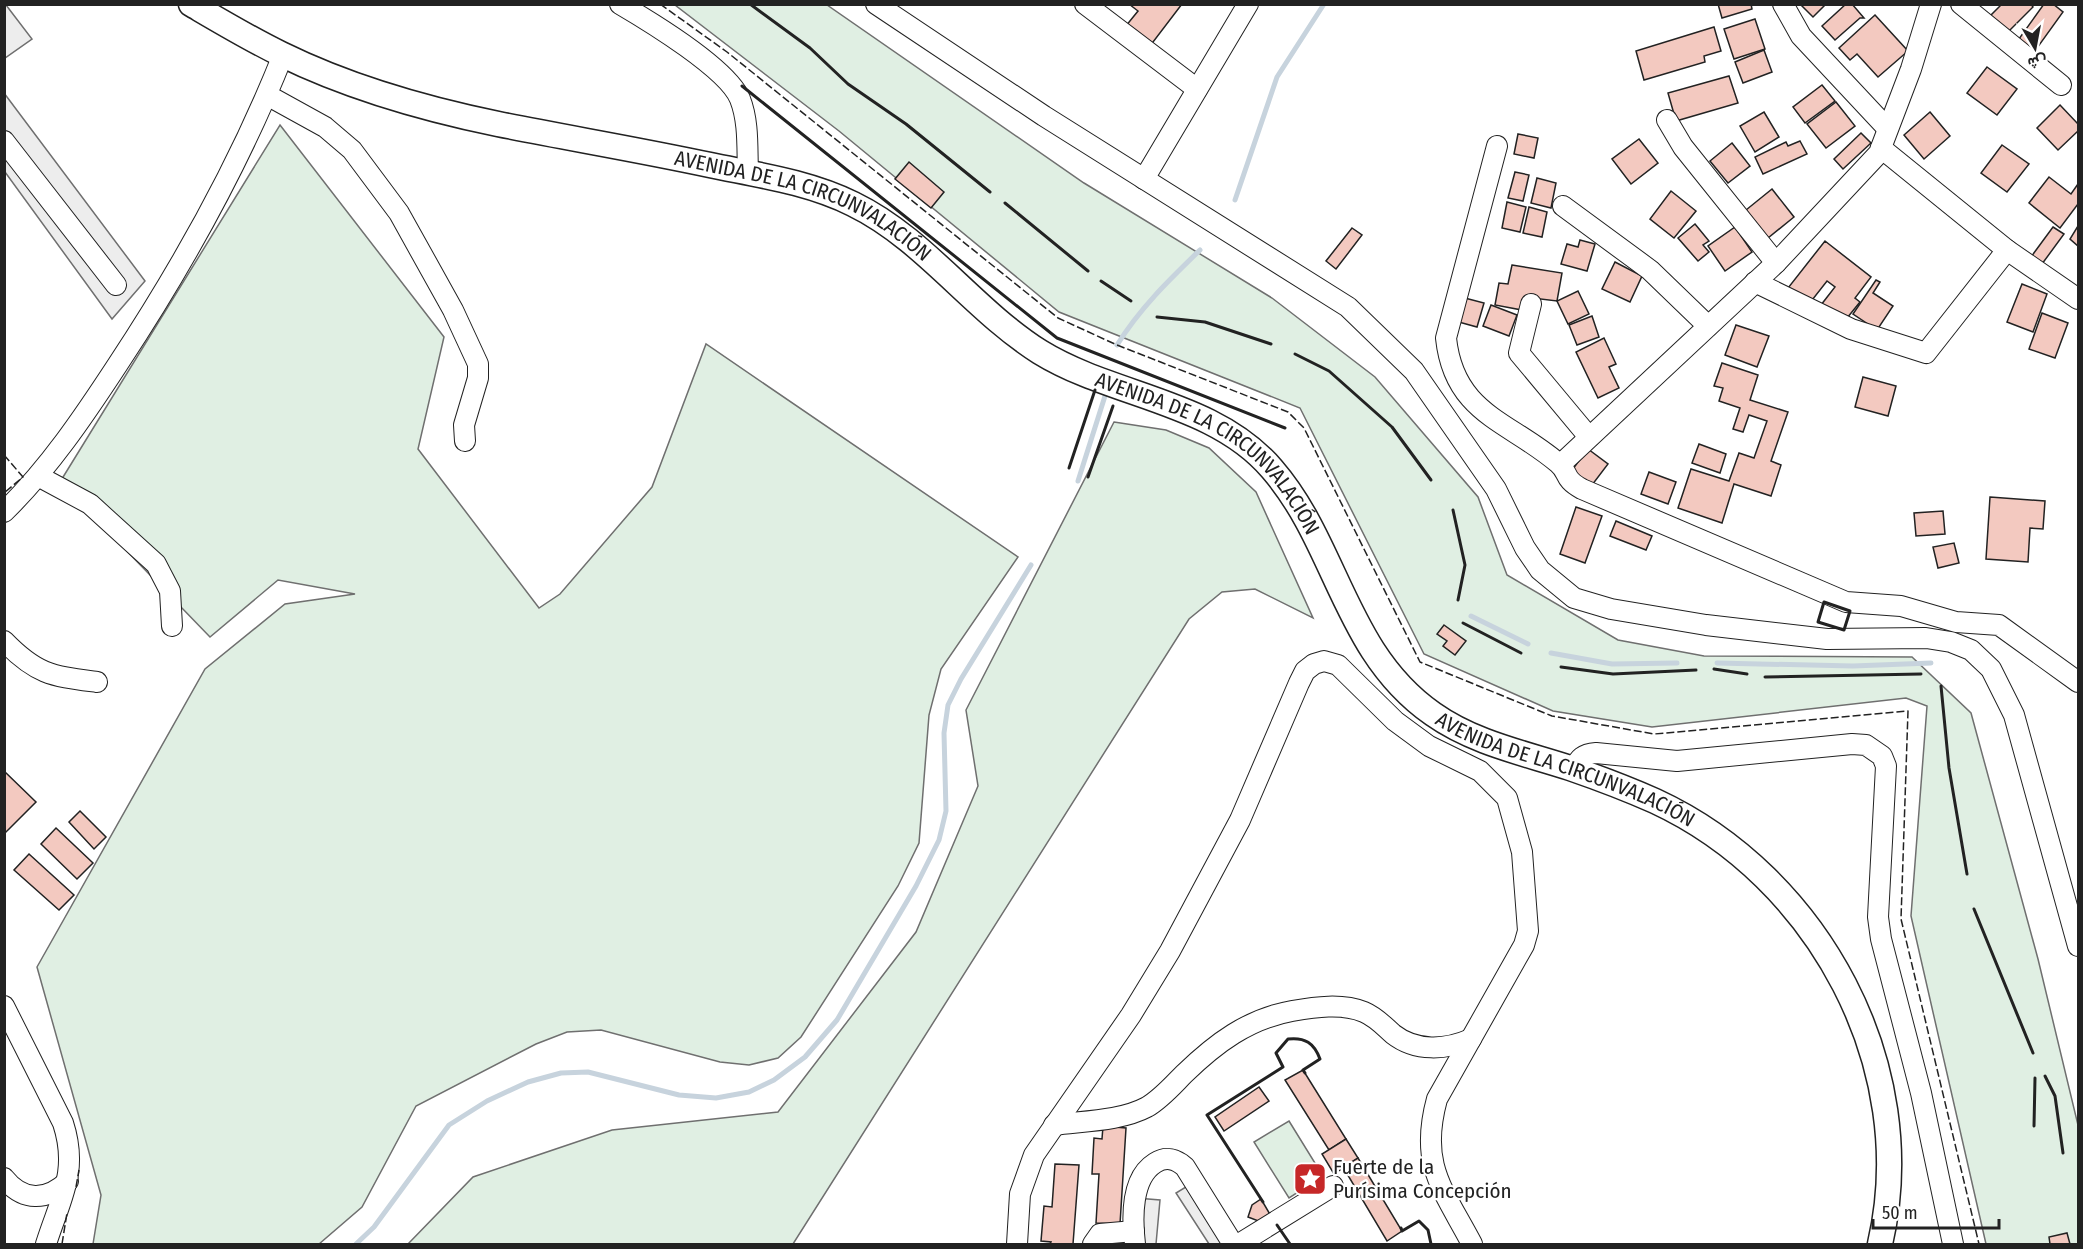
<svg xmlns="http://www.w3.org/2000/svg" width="2083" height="1249" font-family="'Fira Sans Condensed',Vazirmatn,sans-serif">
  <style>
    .green { fill: #e0efe3; stroke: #6f6f6f; stroke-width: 1.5 }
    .parking { fill: #ededed; stroke: #6f6f6f; stroke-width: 1.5 }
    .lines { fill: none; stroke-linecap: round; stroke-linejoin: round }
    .stream { stroke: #c7d3dd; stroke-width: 5 }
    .building { fill: #f3c9c0; stroke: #222; stroke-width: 1.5 }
    .minor-casing { stroke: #222; stroke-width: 22 }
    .major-casing { stroke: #222; stroke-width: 27 }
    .minor { stroke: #fff; stroke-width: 20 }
    .major { stroke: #fff; stroke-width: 24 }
    .fence { stroke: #222; stroke-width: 1.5; stroke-dasharray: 8 3; stroke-linecap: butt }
    .wall { stroke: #222; stroke-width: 3 }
    .labels { text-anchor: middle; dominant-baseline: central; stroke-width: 4.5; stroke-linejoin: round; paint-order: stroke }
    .street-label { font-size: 21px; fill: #222; stroke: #fff }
    .poi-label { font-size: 21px; fill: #222; stroke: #fff; text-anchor: start }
  </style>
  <rect width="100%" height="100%" fill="#fff"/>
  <!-- green -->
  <g class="green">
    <polygon points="675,5 827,5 1084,183 1272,298 1375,377 1478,497 1507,575 1618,640 1704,656 1912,657 1971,713 2038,959 2078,1125 2078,1244 1986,1244 1911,916 1927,706 1906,698 1652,727 1553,711 1424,654 1300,408 1059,312 839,131"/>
    <polygon points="280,125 444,337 418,449 539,608 560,594 652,487 706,344 1018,557 941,669 929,715 919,843 898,886 801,1037 778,1058 749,1065 720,1062 601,1030 567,1032 536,1044 416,1106 362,1207 319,1244 93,1244 101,1195 37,967 205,669 285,604 355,594 278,580 210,637 60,482"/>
    <polygon points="1114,422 1166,430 1209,448 1256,492 1313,618 1255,589 1222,592 1189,619 793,1244 408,1244 473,1177 612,1130 778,1112 916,932 978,786 966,710"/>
    <polygon points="1289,1121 1323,1176 1289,1198 1254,1142"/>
  </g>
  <!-- parking -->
  <g class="parking">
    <polygon points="6,5 32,39 5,58 4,5"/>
    <polygon points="4,93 145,281 112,319 5,172"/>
    <polygon points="1194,1182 1233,1244 1209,1244 1176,1193"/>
    <polygon points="1136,1198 1160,1200 1156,1244 1135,1244"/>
  </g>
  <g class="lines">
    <!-- stream -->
    <g class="stream">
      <polyline points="1235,200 1277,77 1324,4"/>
      <path d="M 1117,345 C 1140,308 1169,280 1200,250"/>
      <polyline points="1078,481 1105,396"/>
      <polyline points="1471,616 1528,644"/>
      <polyline points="1551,653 1612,664 1677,663"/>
      <polyline points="1717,663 1853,666 1931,663"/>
      <polyline points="356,1244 374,1227 449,1125 487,1101 528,1082 561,1073 588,1072 679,1095 716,1098 749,1092 774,1080 805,1057 837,1020 916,886 939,840 946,811 944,733 948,705 961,679 1031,565"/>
    </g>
  </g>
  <!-- building -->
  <g class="building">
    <polygon points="1129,4 1182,4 1150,46 1125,27 1138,11"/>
    <polygon points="1718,4 1751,4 1752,9 1722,18"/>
    <polygon points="1800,4 1826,4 1813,17"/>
    <polygon points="1846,4 1852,4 1864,18 1860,18 1835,40 1822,26"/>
    <polygon points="2002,4 2031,4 2033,7 2007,33 1990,16"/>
    <polygon points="2044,4 2053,4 2063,12 2032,55 2016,43"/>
    <polygon points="1875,15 1908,51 1878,77 1857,54 1850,60 1839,48"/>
    <polygon points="1755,19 1765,49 1734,59 1724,29"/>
    <polygon points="1714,27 1721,51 1704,56 1705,62 1644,80 1636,51"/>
    <polygon points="1764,50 1772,72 1743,83 1735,62"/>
    <polygon points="1987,67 2017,89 1997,115 1967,93"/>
    <polygon points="1729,76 1738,103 1676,121 1668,93"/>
    <polygon points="1822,85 1835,101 1805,123 1793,107"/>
    <polygon points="1836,102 1855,126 1826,148 1807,124"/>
    <polygon points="2060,105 2078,124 2078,131 2058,150 2037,128"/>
    <polygon points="1764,112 1779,137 1755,152 1740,126"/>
    <polygon points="1930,112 1950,136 1924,159 1904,135"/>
    <polygon points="1861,133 1871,143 1843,169 1834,159"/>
    <polygon points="1518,134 1538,138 1534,158 1514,154"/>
    <polygon points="1639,139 1658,163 1631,184 1612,159"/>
    <polygon points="1800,141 1807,154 1763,174 1755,157 1786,142 1788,146"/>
    <polygon points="1732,143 1750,166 1728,183 1710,161"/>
    <polygon points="2002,145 2029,164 2007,192 1981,173"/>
    <polygon points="909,162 944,192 931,208 895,179"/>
    <polygon points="1515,172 1529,175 1523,201 1508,198"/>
    <polygon points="2049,177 2071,194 2078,184 2078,204 2060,228 2029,203"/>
    <polygon points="1537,178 1556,183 1551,208 1531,203"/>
    <polygon points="1772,189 1794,217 1768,238 1746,210"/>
    <polygon points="1671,191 1696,211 1674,238 1650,219"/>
    <polygon points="1507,202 1526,207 1520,232 1502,228"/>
    <polygon points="1529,207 1547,212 1542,237 1523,233"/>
    <polygon points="1695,224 1709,241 1703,245 1709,252 1698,261 1678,238"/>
    <polygon points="2078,226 2078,246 2070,239"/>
    <polygon points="1735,227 1752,252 1725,271 1708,246"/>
    <polygon points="2053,227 2064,234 2042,264 2031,257"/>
    <polygon points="1352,228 1362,235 1336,269 1326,261"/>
    <polygon points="1580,240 1595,244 1587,271 1561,264 1567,244 1578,247"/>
    <polygon points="1825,241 1871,277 1855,298 1860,302 1843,323 1821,305 1835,287 1827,281 1809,304 1788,288"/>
    <polygon points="1615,262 1642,276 1630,302 1602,289"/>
    <polygon points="1512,265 1562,273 1557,301 1524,297 1522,310 1495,305 1499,283 1508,284"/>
    <polygon points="1876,280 1880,282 1873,293 1893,306 1877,330 1853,314"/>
    <polygon points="2022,284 2047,294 2033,332 2007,322"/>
    <polygon points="1578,291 1589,314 1568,324 1557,301"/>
    <polygon points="1461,297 1484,303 1477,327 1455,321"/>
    <polygon points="1491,305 1517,315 1509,336 1483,326"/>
    <polygon points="2042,313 2068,323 2055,358 2029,349"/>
    <polygon points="1592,316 1599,337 1577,345 1569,325"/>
    <polygon points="1736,325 1769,336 1757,367 1725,355"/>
    <polygon points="1604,338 1616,364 1609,367 1619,388 1598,398 1576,352"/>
    <polygon points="1722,363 1758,375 1750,400 1788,412 1771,461 1781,465 1771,496 1734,484 1722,523 1678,508 1691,469 1729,481 1739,453 1754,458 1767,421 1749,415 1743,432 1733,429 1740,408 1719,401 1723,388 1714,386"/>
    <polygon points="1863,377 1896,386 1888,416 1855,407"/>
    <polygon points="1699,444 1726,454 1720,473 1692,463"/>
    <polygon points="1588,449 1608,464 1589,489 1569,474"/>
    <polygon points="1649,472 1676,482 1668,504 1641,494"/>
    <polygon points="1990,497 2045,501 2043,529 2030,528 2028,562 1986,559"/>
    <polygon points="1576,507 1602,516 1585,563 1560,554"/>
    <polygon points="1943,511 1945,534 1916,536 1914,513"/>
    <polygon points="1616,521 1652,536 1646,550 1610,536"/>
    <polygon points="1954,543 1959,563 1938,568 1933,547"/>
    <polygon points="1444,625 1466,641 1455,655 1443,646 1447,641 1437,634"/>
    <polygon points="4,771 36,802 4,834"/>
    <polygon points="80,811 106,837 94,849 69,822"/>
    <polygon points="56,828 93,863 77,879 41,844"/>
    <polygon points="29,854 74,895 59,910 14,870"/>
    <polygon points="1303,1070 1346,1139 1329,1150 1285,1080"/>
    <polygon points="1259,1087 1269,1101 1224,1131 1215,1117"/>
    <polygon points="1103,1126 1126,1128 1120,1224 1096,1223 1099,1174 1092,1174 1094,1138 1102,1139"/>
    <polygon points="1346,1139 1358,1158 1334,1174 1322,1154"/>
    <polygon points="1358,1158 1402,1231 1387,1241 1343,1167"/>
    <polygon points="1055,1164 1079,1165 1073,1244 1050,1244 1051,1242 1041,1241 1044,1206 1052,1207"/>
    <polygon points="1261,1199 1271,1216 1261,1222 1248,1217 1252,1205"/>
    <polygon points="2067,1233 2070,1244 2050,1244 2049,1237"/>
  </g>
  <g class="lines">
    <defs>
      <g id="minor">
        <path d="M 620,4 C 649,21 728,69 740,99 C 749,122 747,148 748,173"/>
        <polyline points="876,4 1044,116 1348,307 1414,371 1496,489 1525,548 1540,570 1574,598 1611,609 1706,625 1827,639 1926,638 1951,642 1971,650 1991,669 2014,715 2078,946"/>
        <polyline points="1085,4 1197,89"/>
        <polyline points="1783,4 1801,36 1887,128"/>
        <polyline points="1961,4 2061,85"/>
        <polyline points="267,95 325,127 352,150 399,213 453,310 478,364 478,378 464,425 465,441"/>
        <polyline points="1667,120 1683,147 1776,263"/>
        <polyline points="4,141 116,285"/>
        <path d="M 1497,146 L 1446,338 C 1454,414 1509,421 1558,463 C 1570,473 1562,478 1582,489 L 1846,602 L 1901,606 L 1956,622 L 1999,625 L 2078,682"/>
        <polyline points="1881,148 2007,250 2078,299"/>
        <polyline points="1144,179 1248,4"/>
        <polyline points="1563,206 1650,270 1708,326"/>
        <polyline points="1755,282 1851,329 1926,353 2007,250"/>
        <polyline points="1531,304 1519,353 1589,437"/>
        <polyline points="1561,464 1776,263 1879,153 1911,69 1931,4"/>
        <polyline points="38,476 90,504 156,564 170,591 172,626"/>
        <path d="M 4,512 C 49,468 84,416 118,364 C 182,267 240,163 283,55"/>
        <path d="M 4,641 C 37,675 52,676 97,682"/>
        <path d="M 1574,769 C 1579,758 1583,754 1596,753 L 1677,761 L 1852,744 L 1866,745 L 1882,756 L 1886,766 L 1878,917 L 1881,939 L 1921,1093 L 1953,1244"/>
        <path d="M 4,1006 L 63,1123 C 79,1172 60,1199 46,1244"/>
        <path d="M 1054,1125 C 1083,1121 1121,1121 1147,1107 C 1161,1099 1173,1085 1184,1074 C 1216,1043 1248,1019 1292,1011 C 1315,1007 1342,1003 1364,1012 C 1376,1017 1384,1026 1393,1034 C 1416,1052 1446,1050 1471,1039"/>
        <path d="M 4,1178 C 23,1202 47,1201 68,1181"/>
        <path d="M 1017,1244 L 1020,1194 L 1034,1155 L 1131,1015 L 1170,951 L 1240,820 L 1299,683 L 1305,671 L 1314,664 L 1324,661 L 1338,665 L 1395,721 L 1429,746 L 1480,771 L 1507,798 L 1522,852 L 1528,931 L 1524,945 L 1437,1099 C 1419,1165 1443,1189 1472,1244"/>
        <polyline points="1093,1244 1100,1234 1134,1231"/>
        <path d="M 1135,1244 C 1132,1219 1131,1178 1155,1163 C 1166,1156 1176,1159 1185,1167 L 1233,1244"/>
        <polyline points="1239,1244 1333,1186"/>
      </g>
      <g id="major">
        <path id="s1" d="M 191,4 C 220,21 250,39 281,54 C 348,87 425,109 498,124 C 568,138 640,150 710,165 C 758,175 809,182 853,204 C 925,239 972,309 1040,352 C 1113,397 1214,401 1272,469 C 1338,545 1344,652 1433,714 C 1474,743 1524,753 1570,768 C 1599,778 1628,789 1655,801 C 1819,877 1921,1067 1880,1244"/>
      </g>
    </defs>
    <!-- minor casing -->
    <use href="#minor" class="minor-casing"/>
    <!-- major casing -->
    <use href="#major" class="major-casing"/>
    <!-- minor -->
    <use href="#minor" class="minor"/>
    <!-- major -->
    <use href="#major" class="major"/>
    <!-- fence -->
    <g class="fence">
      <polyline points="660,4 727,52 1058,318 1117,345 1288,412 1304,428 1420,662 1552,716 1654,734 1908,711 1901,919 1979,1244"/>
      <polyline points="4,455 23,477 4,493"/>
      <polyline points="76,1187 79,1170"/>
      <polyline points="62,1244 67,1213"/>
    </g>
    <!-- wall -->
    <g class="wall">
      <polyline points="750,4 810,48 848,84 906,124 990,192"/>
      <polyline points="742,86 1057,338 1285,428"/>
      <polyline points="1005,203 1088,271"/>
      <polyline points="1101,281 1131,301"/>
      <polyline points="1157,317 1205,322 1271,344"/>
      <polyline points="1295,354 1329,371 1392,427 1431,480"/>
      <polyline points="1069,468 1095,390"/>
      <polyline points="1088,477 1113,406"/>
      <polyline points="1453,510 1465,565 1458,600"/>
      <polygon points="1824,602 1850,611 1844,630 1818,622"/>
      <polyline points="1463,623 1521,653"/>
      <polyline points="1561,667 1613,674 1696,670"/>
      <polyline points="1714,669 1747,674"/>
      <polyline points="1765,677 1921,674"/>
      <polyline points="1941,686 1949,768 1967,874"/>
      <polyline points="1974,909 2033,1053"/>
      <polyline points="2045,1076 2055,1096 2063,1153"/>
      <polyline points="2034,1126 2035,1078"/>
      <path d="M 1263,1202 L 1207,1115 L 1283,1067 L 1276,1053 L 1288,1039 C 1305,1037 1314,1043 1320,1059 L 1303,1070 L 1305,1073"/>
      <polyline points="1277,1225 1290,1244"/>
      <polyline points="1401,1228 1402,1231 1419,1221 1428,1230 1431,1244"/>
    </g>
  </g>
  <!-- icons -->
  <defs>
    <symbol id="sight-square" viewBox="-11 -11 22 22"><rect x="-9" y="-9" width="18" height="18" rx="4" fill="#c62828" stroke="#fff"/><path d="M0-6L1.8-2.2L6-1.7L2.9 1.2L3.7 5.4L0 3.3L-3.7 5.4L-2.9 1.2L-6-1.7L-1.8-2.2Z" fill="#fff"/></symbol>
  </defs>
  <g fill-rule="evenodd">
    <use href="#sight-square" x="1291" y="1160" width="38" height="38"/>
  </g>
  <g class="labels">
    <!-- street labels -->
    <g class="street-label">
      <text stroke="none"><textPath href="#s1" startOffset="650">AVENIDA DE LA CIRCUNVALACIÓN</textPath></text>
      <text stroke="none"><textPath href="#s1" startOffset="1136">AVENIDA DE LA CIRCUNVALACIÓN</textPath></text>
      <text stroke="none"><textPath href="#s1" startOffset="1638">AVENIDA DE LA CIRCUNVALACIÓN</textPath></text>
    </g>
    <!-- poi labels -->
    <g class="poi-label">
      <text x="1333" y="1167">Fuerte de la<tspan x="1333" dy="24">Purísima Concepción</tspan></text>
    </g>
  </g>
  <!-- border -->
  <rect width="2083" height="1249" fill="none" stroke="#222222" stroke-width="12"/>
  <!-- north arrow -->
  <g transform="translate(2035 48) rotate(170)" stroke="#ffffff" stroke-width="4.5" paint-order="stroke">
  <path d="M0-4.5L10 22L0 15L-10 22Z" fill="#222222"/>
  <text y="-9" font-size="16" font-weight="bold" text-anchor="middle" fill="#222222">ش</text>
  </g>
  <!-- scale -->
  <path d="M1873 1219v9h126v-9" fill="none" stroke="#222222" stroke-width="3"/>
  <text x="1882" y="1219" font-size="18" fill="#222222" stroke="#ffffff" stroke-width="4.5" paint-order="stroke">50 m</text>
</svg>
